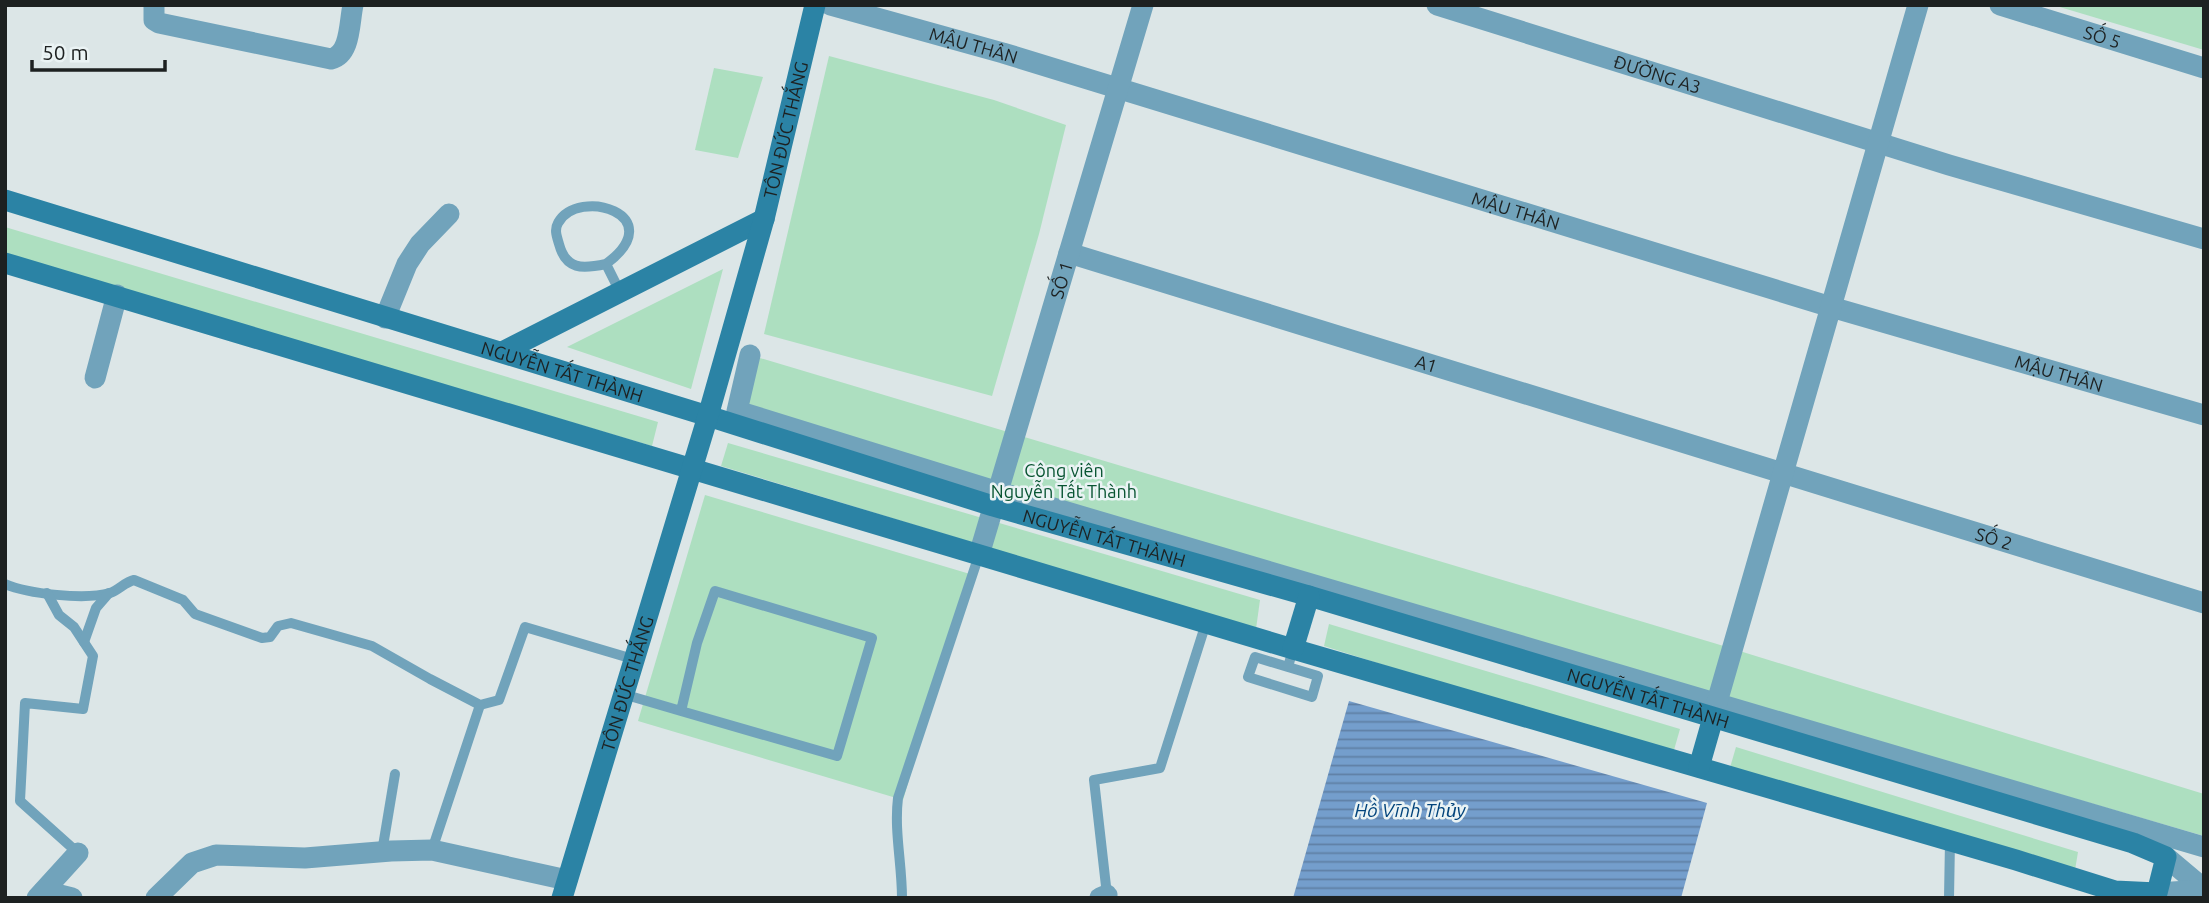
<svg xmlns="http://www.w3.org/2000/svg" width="2209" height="903" font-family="Ubuntu,sans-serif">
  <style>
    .green { fill: #addfc0 }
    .water { fill: url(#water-rules) }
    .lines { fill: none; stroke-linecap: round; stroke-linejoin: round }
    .lane { stroke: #71a3bb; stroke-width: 10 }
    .street { stroke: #71a3bb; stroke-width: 21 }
    .secondary { stroke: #2b83a5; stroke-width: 21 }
    .labels { text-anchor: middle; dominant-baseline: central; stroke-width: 5; stroke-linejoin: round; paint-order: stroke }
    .street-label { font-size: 18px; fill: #1d2121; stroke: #eaf3f4 }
    .park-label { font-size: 18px; fill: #085432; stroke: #eaf3f4 }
    .water-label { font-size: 19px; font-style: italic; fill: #02447c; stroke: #eaf3f4 }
  </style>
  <defs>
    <pattern id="water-rules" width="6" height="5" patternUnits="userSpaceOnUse" patternTransform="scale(1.75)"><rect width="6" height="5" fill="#749ecc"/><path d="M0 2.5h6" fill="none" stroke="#5f80a5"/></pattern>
  </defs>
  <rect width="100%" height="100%" fill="#dce6e7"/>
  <!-- green -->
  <g class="green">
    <polygon points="2053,5 2204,5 2204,50"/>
    <polygon points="829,56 994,100 1066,125 1039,234 992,396 764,334"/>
    <polygon points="714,68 763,77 738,158 695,150"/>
    <polygon points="5,227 658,422 652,446 5,255"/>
    <polygon points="723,269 691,389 567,347"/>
    <polygon points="750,355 1717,644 2204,794 2204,836 737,411"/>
    <polygon points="728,443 1260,600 1256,629 721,466"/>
    <polygon points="705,495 970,574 903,800 638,721"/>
    <polygon points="1329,624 1680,729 1672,757 1324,646"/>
    <polygon points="1736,747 2078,852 2074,876 1729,771"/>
  </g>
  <!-- water -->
  <polygon class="water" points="1349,701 1707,803 1681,898 1293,898"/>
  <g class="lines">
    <!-- lane -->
    <g class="lane">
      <path d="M 606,264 C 672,215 578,186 558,223 C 554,230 557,237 559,244 C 566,270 582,269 606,264 L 620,292"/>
      <path d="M 5,584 C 28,594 85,600 110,593 C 119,590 125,582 134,580 L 183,600 L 195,614 L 262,638 L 270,637 L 278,626 L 291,623 L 372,646 L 430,679 L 480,705 L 499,700 L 525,627 L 633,659"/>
      <polyline points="47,593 59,615 74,627 93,656 83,709 25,703 20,801 78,853"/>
      <polyline points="84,642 96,608 109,593"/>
      <polyline points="1288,667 1318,676 1312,697 1248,677 1255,657 1288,667 1293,649"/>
      <polyline points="623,694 681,711 837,756 872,638 715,591 697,643 681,711"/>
      <polyline points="432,850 480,705"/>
      <polyline points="382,852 395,774"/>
      <polyline points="1107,895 1094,780 1160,768 1206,623"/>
      <path d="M 902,898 C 902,864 894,831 898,798 L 979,555"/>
      <polyline points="1949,898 1950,841"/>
    </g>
    <!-- street -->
    <g class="street">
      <path d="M 154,5 L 154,20 L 159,23 L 331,59 C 351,54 349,23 353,5"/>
      <path id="s1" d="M 830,5 L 1003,53 L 1831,307 L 2204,415"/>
      <path id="s2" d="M 1437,5 L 1949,165 L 2204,239"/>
      <path id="s3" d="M 2000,5 L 2204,68"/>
      <path id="s4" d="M 1069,253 L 2204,603"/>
      <polyline points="385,318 407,264 420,244 449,214"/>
      <polyline points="750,355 737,411 992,490 2204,847"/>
      <polyline points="95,378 117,295"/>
      <path id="s5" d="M 979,555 L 1143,5"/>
      <polyline points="1713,716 1918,5"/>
      <polyline points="2166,857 2204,889"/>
      <polyline points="44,891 72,898"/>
      <polyline points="37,898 78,853"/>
      <polyline points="156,898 192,863 216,855 305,858 391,851 432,850 567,880"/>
      <polyline points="1100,898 1107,895"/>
      <polyline points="2156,898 2157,893 2204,890"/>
    </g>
    <!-- secondary -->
    <g class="secondary">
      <path id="s6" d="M 5,200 L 708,416 L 993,506 L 1309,596 L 2133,843 L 2166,857 L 2157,893 L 2115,891 L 2016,860 L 1293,649 L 5,263"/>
      <polyline points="502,352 764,219"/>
      <polyline points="1293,649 1309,596"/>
      <polyline points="1699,767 1713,718"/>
      <path id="s7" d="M 562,898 L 708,416 L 764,219 L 815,5"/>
    </g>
  </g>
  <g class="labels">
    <!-- street labels -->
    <g class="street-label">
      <text stroke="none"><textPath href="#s3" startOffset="107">SỐ 5</textPath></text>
      <text stroke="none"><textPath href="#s1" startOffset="149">MẬU THÂN</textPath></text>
      <text stroke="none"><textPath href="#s2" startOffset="231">ĐƯỜNG A3</textPath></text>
      <text stroke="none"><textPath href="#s7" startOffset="800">TÔN ĐỨC THẮNG</textPath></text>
      <text stroke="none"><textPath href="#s1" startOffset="716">MẬU THÂN</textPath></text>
      <text stroke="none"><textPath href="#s5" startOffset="287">SỐ 1</textPath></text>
      <text stroke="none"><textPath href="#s4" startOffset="374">A1</textPath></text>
      <text stroke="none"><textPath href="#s6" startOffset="583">NGUYỄN TẤT THÀNH</textPath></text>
      <text stroke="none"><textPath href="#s1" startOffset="1283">MẬU THÂN</textPath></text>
      <text stroke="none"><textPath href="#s6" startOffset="1150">NGUYỄN TẤT THÀNH</textPath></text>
      <text stroke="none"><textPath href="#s4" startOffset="968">SỐ 2</textPath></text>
      <text stroke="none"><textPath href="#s7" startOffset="224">TÔN ĐỨC THẮNG</textPath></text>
      <text stroke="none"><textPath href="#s6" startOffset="1717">NGUYỄN TẤT THÀNH</textPath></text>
    </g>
    <!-- park labels -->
    <g class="park-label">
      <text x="1064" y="470">Công viên<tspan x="1064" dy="21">Nguyễn Tất Thành</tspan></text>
    </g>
    <!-- water labels -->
    <g class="water-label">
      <text x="1410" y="810">Hồ Vĩnh Thủy</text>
    </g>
  </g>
  <!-- border -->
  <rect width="2209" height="903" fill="none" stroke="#1d2121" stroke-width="14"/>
  <!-- scale -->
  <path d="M32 60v10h133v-10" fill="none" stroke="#1d2121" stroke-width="3.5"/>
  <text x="42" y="60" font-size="21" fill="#1d2121" stroke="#eaf3f4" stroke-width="5" paint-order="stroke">50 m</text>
</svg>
